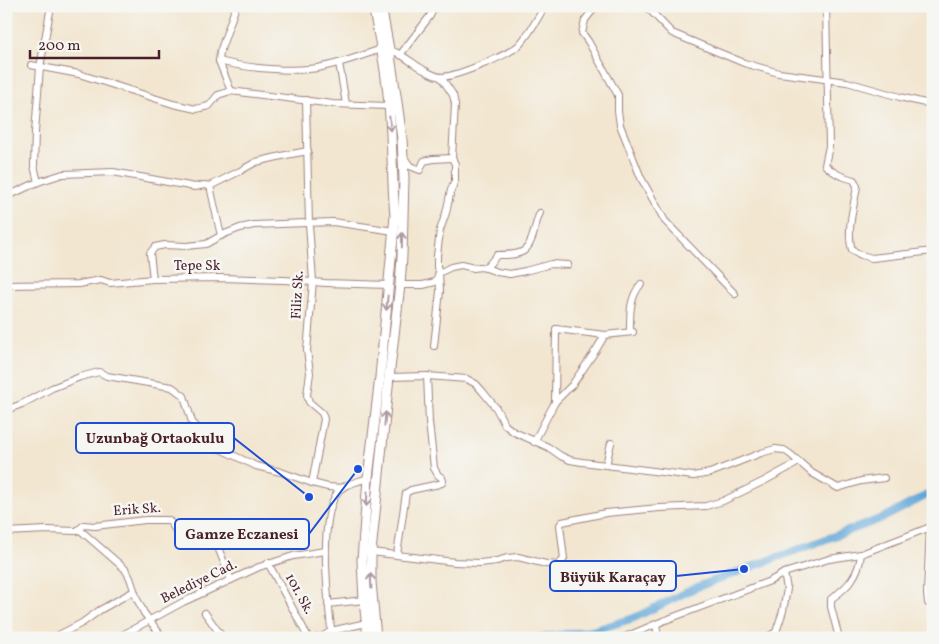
<svg xmlns="http://www.w3.org/2000/svg" width="939" height="644" font-family="Vollkorn,serif">
  <style>
    .lines { fill: none; stroke-linecap: round; stroke-linejoin: round }
    .river { stroke: #64a7d9; stroke-width: 8 }
    .minor-casing { stroke: #9e827e; stroke-width: 8 }
    .highway-casing { stroke: #9e827e; stroke-width: 11 }
    .minor { stroke: #fff; stroke-width: 6 }
    .highway { stroke: #fff; stroke-width: 9 }
    .oneway { stroke: #ae9aa0 }
    .labels { text-anchor: middle; dominant-baseline: central; stroke-width: 5; stroke-linejoin: round; paint-order: stroke }
    .street-label { font-size: 14px; fill: #4a1f2b; stroke: #f6f6f2 }
    .leader { fill: none; stroke: #1d4ed8; stroke-width: 2 }
    .callout-dot { fill: #1d4ed8; stroke: #f6f6f2; stroke-width: 2 }
    .callout { fill: #f6f6f2; stroke: #1d4ed8; stroke-width: 2 }
    .callout-label { font-size: 15px; text-anchor: middle; font-weight: bold; fill: #4a1f2b }
  </style>
  <rect width="100%" height="100%" fill="#f6f6f2"/>
  <filter id="ink" filterUnits="userSpaceOnUse"><feTurbulence type="fractalNoise" baseFrequency=".02" numOctaves="2"/><feDisplacementMap in="SourceGraphic" scale="10" xChannelSelector="R" yChannelSelector="G"/><feConvolveMatrix kernelMatrix="1 2 1 2 8 2 1 2 1" color-interpolation-filters="sRGB"/></filter>
  <filter id="wash" filterUnits="userSpaceOnUse"><feTurbulence type="fractalNoise" baseFrequency=".0096" numOctaves="4" result="noise"/><feDisplacementMap in="SourceGraphic" scale="20" xChannelSelector="R" yChannelSelector="G"/><feGaussianBlur stdDeviation="1.12" result="paint"/><feColorMatrix in="noise" values="0 0 0 0 0 0 0 0 0 0 0 0 0 0 0 0 0 1.4 0 .05"/><feComposite in="paint" operator="in"/></filter>
  <g filter="url(#wash)">
    <rect width="100%" height="100%" fill="#f2e6d0"/>
    <g class="lines">
      <!-- river -->
      <polyline class="river" points="537,638 592,631 634,618 697,587 883,518 933,492"/>
    </g>
  </g>
  <g filter="url(#ink)">
    <g class="lines">
      <defs>
        <g id="minor">
          <polyline points="596,6 585,20 582,33 588,41 618,95 618,111 620,125 641,178 665,221 735,294"/>
          <polyline points="646,6 672,33 744,63 779,73 847,82 900,97 933,105"/>
          <path d="M 826,6 L 829,146 L 825,165 C 834,174 843,177 854,180 L 857,186 C 854,207 846,230 852,250 L 861,255 L 872,258 L 933,251"/>
          <polyline points="400,55 430,16 435,6"/>
          <path d="M 219,61 C 244,68 296,73 322,67 C 342,63 361,56 381,49 C 399,49 409,62 424,70 C 429,73 437,77 442,77 C 457,76 510,55 520,44 C 530,33 537,19 545,6"/>
          <polyline points="339,63 346,104"/>
          <polyline points="31,65 79,74 173,104 196,109 209,106 218,95 231,91 333,104 388,106"/>
          <polyline points="231,91 219,61 220,52 236,6"/>
          <polyline points="306,100 309,224 313,281 308,340 307,350 310,373 307,395 309,402 322,413 324,419 312,483"/>
          <polyline points="403,156 410,166 420,170 424,161 433,159 452,158"/>
          <polyline points="38,182 34,166 35,132 40,67 51,6"/>
          <polyline points="210,186 221,236"/>
          <polyline points="6,196 12,194 38,182 63,174 113,172 195,187 204,185 210,186 240,171 256,162 286,155 308,151"/>
          <polyline points="486,268 497,272 510,274 525,271 551,264 568,265"/>
          <polyline points="153,279 150,253 155,247 165,245 186,246 206,244 222,235 240,228 254,225 333,222 394,231"/>
          <polyline points="6,285 79,284 101,280 110,283 153,279 220,278 284,280 326,283 389,285"/>
          <path d="M 400,285 L 423,285 L 435,282 L 439,273 L 451,267 L 461,265 L 474,268 L 480,267 L 486,268 L 497,255 C 522,255 529,254 535,228 C 537,222 537,218 540,213"/>
          <path d="M 630,332 C 630,315 629,298 641,284"/>
          <polyline points="434,346 440,291 439,273 437,267 437,256 440,230 446,213 451,190 455,181 455,164 452,158 455,104 453,95 441,77"/>
          <polyline points="389,377 427,376 467,379 476,384 483,392 496,408 505,425 514,432 548,447 561,456 570,460 582,462 693,476 710,473 761,453 775,449 784,450 790,454 812,473 838,488 861,481 884,478"/>
          <polyline points="555,402 556,329 605,335 633,332"/>
          <polyline points="6,410 22,404 52,388 80,377 99,372 107,376 172,387 184,396 192,422 216,447 256,466 281,472 312,483 328,487 342,488"/>
          <polyline points="534,442 555,402 572,385 596,350 605,335"/>
          <polyline points="606,465 611,443"/>
          <polyline points="930,527 927,594 928,603 933,604"/>
          <polyline points="79,529 125,569 130,578 137,599 144,613 163,638"/>
          <polyline points="6,532 47,530 77,531 84,525 95,526 145,520 169,520 179,536 184,532 201,543 215,540 231,580"/>
          <polyline points="371,552 455,562 480,563 497,561 507,558 518,557 546,564 558,565 564,559 560,525 562,522 606,513 659,508 706,506 723,501 764,481 799,462"/>
          <polyline points="397,555 406,493 411,490 439,484 442,483 443,481 442,478 438,475 434,468 429,422 427,376"/>
          <polyline points="268,563 308,637"/>
          <polyline points="328,604 364,600"/>
          <polyline points="205,613 223,638"/>
          <polyline points="656,624 658,638"/>
          <polyline points="53,638 82,623 100,610 134,591"/>
          <polyline points="117,638 183,602 259,567 293,556 325,551"/>
          <polyline points="210,638 220,634"/>
          <polyline points="316,638 322,637 331,631 366,623"/>
          <path d="M 332,638 C 329,608 315,506 343,487 C 350,483 360,481 368,478"/>
          <polyline points="623,638 663,621 770,581 784,573 829,559 861,554 933,526"/>
          <polyline points="766,638 776,632 783,611 787,589 784,573"/>
          <path d="M 839,638 L 831,607 L 831,599 C 848,587 859,575 861,554"/>
        </g>
        <g id="highway">
          <path d="M 368,638 L 364,600 L 362,560 L 368,478 L 380,377 L 395,216 C 391,170 393,124 386,78 C 383,54 378,30 373,6"/>
          <polyline points="376,638 371,582 371,552 389,377 400,285 402,256 404,178 402,139 397,102 389,49 381,6"/>
        </g>
      </defs>
      <!-- minor casing -->
      <use href="#minor" class="minor-casing"/>
      <!-- highway casing -->
      <use href="#highway" class="highway-casing"/>
      <!-- minor -->
      <use href="#minor" class="minor"/>
      <!-- highway -->
      <use href="#highway" class="highway"/>
    </g>
    <!-- one-way arrows -->
    <defs><path id="oneway-shaft" d="M-6 0H5M1.5-3L5.5 0L1.5 3" fill="none" stroke-width="1.6" stroke-linecap="round" stroke-linejoin="round" transform="scale(1.25)"/></defs>
    <g class="oneway">
      <use href="#oneway-shaft" transform="translate(390 124) rotate(85)"/>
      <use href="#oneway-shaft" transform="translate(402 240) rotate(-89)"/>
      <use href="#oneway-shaft" transform="translate(387 303) rotate(95)"/>
      <use href="#oneway-shaft" transform="translate(385 419) rotate(-85)"/>
      <use href="#oneway-shaft" transform="translate(367 499) rotate(94)"/>
      <use href="#oneway-shaft" transform="translate(371 581) rotate(-93)"/>
    </g>
  </g>
  <g class="labels">
    <!-- street labels -->
    <g class="street-label">
      <text x="197" y="266">Tepe Sk</text>
      <text transform="translate(298 295) rotate(-87)">Filiz Sk.</text>
      <text transform="translate(137 510) rotate(-4)">Erik Sk.</text>
      <text transform="translate(199 582) rotate(-26)">Belediye Cad.</text>
      <text transform="translate(299 594) rotate(61)">101. Sk.</text>
    </g>
  </g>
  <!-- callouts -->
  <path class="leader" d="M309 497L234 438M358 469L309 534M744 569L676 576"/>
  <g class="callout-dot">
    <circle cx="309" cy="497" r="5"/>
    <circle cx="358" cy="469" r="5"/>
    <circle cx="744" cy="569" r="5"/>
  </g>
  <g class="callout">
    <rect x="76" y="423" width="158" height="30" rx="5"/>
    <rect x="175" y="519" width="134" height="30" rx="5"/>
    <rect x="550" y="561" width="126" height="30" rx="5"/>
  </g>
  <g class="callout-label">
    <text x="155" y="443">Uzunbağ Ortaokulu</text>
    <text x="242" y="539">Gamze Eczanesi</text>
    <text x="613" y="582">Büyük Karaçay</text>
  </g>
  <!-- margin -->
  <rect width="939" height="644" fill="none" stroke="#f6f6f2" stroke-width="25"/>
  <!-- scale -->
  <path d="M30 50v8h129v-8" fill="none" stroke="#4a1f2b" stroke-width="2.5"/>
  <text x="38" y="50" font-size="15" fill="#4a1f2b" stroke="#f6f6f2" stroke-width="4" paint-order="stroke">200 m</text>
</svg>
